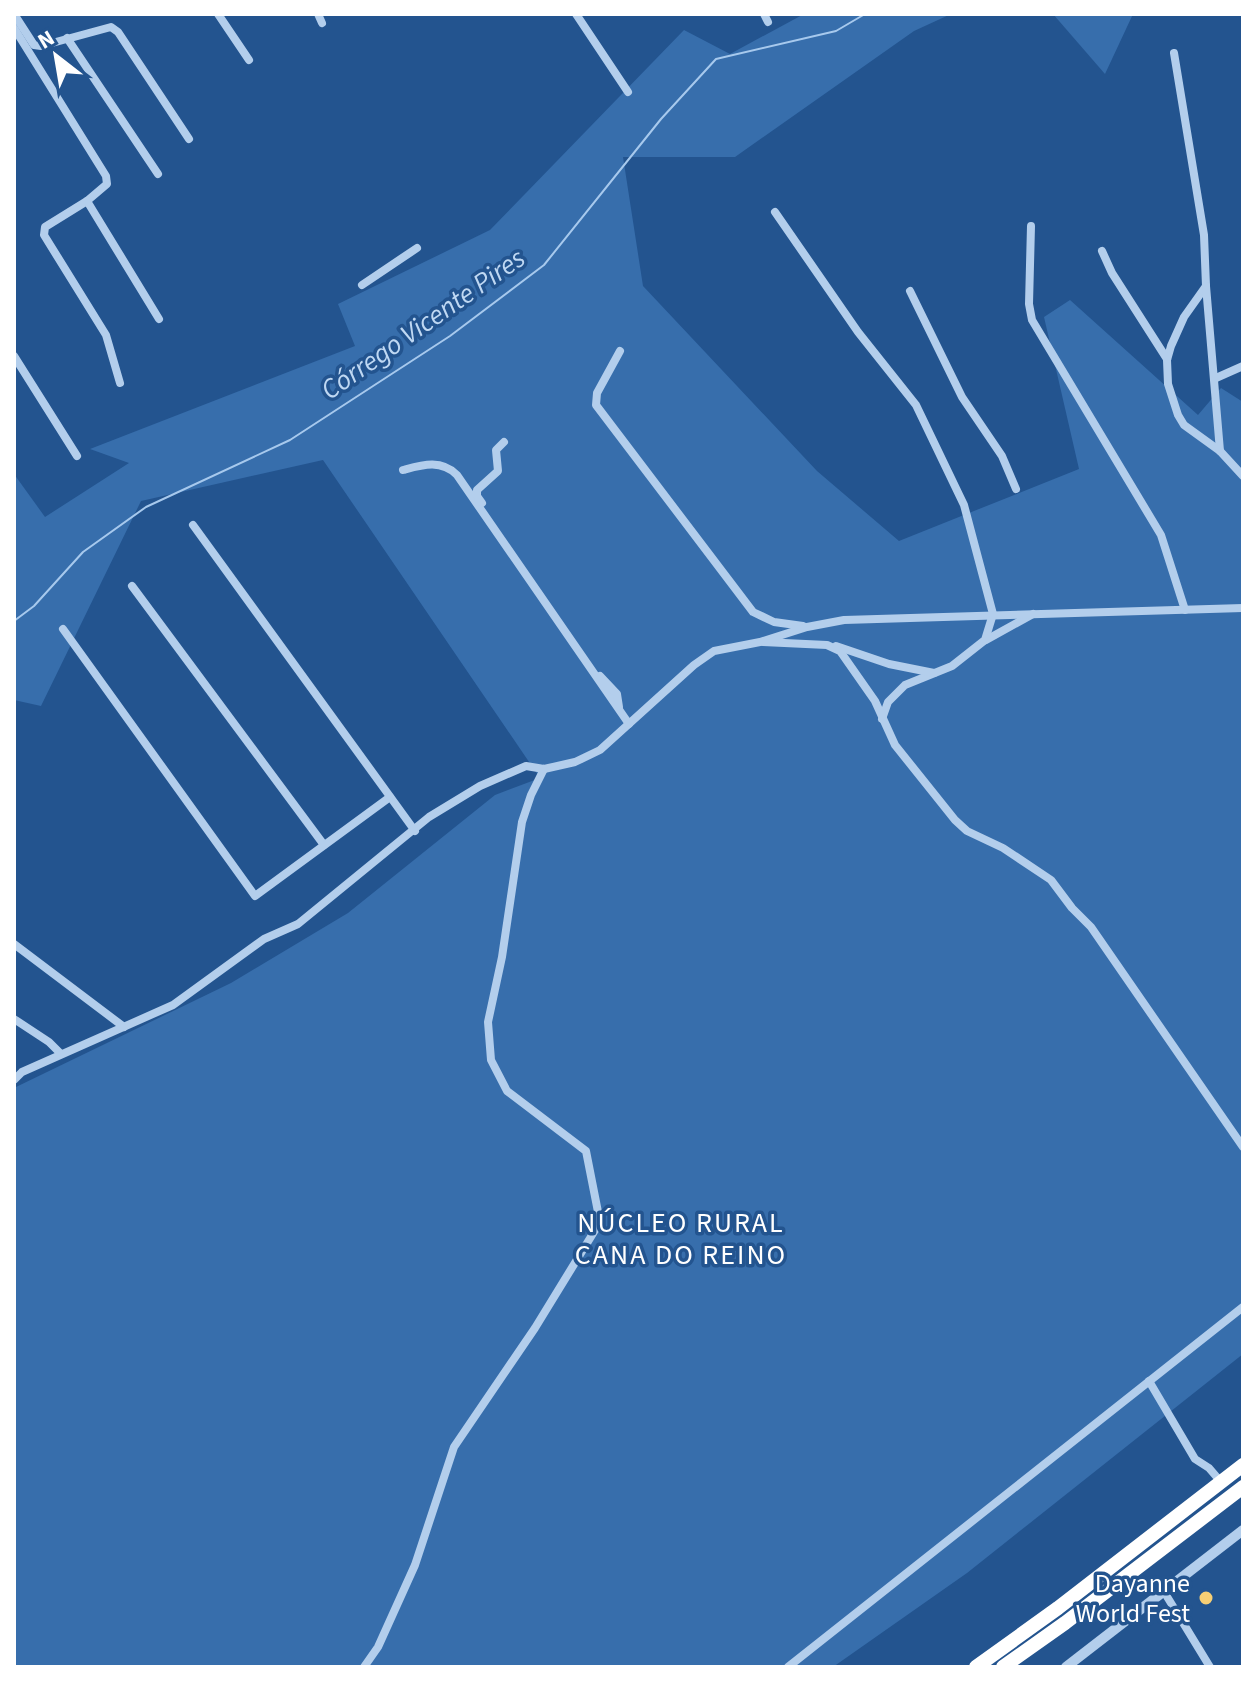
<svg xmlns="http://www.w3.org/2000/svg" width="1257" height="1681" font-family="'Source Sans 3',sans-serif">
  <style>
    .green { fill: #376eac }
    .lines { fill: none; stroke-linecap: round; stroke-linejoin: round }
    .stream { stroke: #a7c9ed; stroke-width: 2 }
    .minor { stroke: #b3ceec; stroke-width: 8 }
    .tertiary { stroke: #b3ceec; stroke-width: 10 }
    .motorway { stroke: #fff; stroke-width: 14 }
    .poi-dot { fill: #f7cf75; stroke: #23548f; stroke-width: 3 }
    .labels { text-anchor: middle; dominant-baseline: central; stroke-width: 7; stroke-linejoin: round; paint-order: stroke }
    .poi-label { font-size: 26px; fill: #fff; stroke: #23548f; text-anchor: end }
    .water-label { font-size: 28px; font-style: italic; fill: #bfd8f3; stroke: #23548f }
    .neighbourhood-label { font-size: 28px; letter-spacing: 2px; fill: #fff; stroke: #23548f }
  </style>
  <rect width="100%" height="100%" fill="#23548f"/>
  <!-- green -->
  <g class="green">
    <polygon points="804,14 951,14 914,31 735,157 623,157 643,286 817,471 899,541 1079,469 1044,317 1070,300 1198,415 1221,388 1243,402 1243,1354 967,1573 833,1667 14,1667 16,1087 231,983 348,913 495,795 540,778 323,460 141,501 41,706 14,700 14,474 45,517 129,463 90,449 355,346 338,304 490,230 684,30 730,54"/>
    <polygon points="1053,14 1133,14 1105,74"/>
  </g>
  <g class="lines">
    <!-- stream -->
    <polyline class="stream" points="14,621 34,606 83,552 146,507 290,440 450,336 544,265 661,119 716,59 836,31 865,14"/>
    <!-- minor -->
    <g class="minor">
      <polyline points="14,14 34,45 41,46 111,27 118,32 189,139"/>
      <polyline points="218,14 249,60"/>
      <polyline points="318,14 322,23"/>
      <polyline points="576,14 628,92"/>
      <polyline points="764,14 768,22"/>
      <polyline points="14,28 106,176 107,184 87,201 45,227 44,235 106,335 120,383"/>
      <polyline points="67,38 158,174"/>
      <polyline points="1174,53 1204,235 1206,286 1184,317 1171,346 1167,360 1168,384 1178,415 1184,425 1220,451 1243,476"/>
      <polyline points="87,201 159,319"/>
      <polyline points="775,212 858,332 916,405 964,505 993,614 985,640 952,666 905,685 888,702 882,719"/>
      <polyline points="1031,226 1029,304 1032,320 1161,535 1185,610"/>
      <polyline points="1102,251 1112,273 1167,359"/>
      <polyline points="362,285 417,248"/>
      <polyline points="1206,286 1220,451"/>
      <polyline points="910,291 962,397 1002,456 1016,489"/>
      <polyline points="620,351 597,393 596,405 753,612 774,622 803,626"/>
      <polyline points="14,356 77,456"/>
      <polyline points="1216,378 1243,366"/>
      <path d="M 403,470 C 422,465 441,459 457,475 L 629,724"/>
      <polyline points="482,503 477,496 477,490 498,471 496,450 504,442"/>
      <polyline points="193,525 415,831"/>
      <polyline points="132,586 324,845"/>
      <polyline points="63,629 255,896 390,797"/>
      <polyline points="986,640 1033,614"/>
      <polyline points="763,642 827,645 840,651 875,701 895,745 955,820 967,831 1003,848 1051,880 1072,908 1091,927 1243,1147"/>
      <polyline points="836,646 889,664 934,673"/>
      <polyline points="600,676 617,694 619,707"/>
      <polyline points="14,944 124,1027"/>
      <polyline points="14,1019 49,1042 61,1054"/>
      <polyline points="14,1080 22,1072 173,1005 264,939 298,924 429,817 480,786 526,766 544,769 575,762 600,750 694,665 714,651 760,642 807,627 844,620 1243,608"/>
      <polyline points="1149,1381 1195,1459 1209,1468 1221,1482"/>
      <polyline points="1163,1590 1210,1667"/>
      <polyline points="364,1667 378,1647 415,1565 454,1447 535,1328 600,1222 586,1151 507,1091 491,1060 488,1022 502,957 522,822 531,795 544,769"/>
      <polyline points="788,1667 1243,1307"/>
    </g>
    <!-- tertiary -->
    <polyline class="tertiary" points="1066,1667 1243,1530"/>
    <!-- motorway -->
    <g class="motorway">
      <polyline points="976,1667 1058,1608 1243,1465"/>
      <polyline points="1003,1667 1065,1623 1243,1487"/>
    </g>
  </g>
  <!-- markers -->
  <circle class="poi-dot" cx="1206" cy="1598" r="8"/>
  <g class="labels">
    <!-- poi labels -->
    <g class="poi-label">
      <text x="1190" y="1583">Dayanne<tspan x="1190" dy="30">World Fest</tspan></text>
    </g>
    <!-- water labels -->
    <g class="water-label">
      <text transform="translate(423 324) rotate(-35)">Córrego Vicente Pires</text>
    </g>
    <!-- neighbourhood labels -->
    <g class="neighbourhood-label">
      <text x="681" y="1223">NÚCLEO RURAL<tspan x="681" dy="32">CANA DO REINO</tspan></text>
    </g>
  </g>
  <!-- border -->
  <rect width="1257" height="1681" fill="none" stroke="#ffffff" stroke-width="32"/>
  <!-- north arrow -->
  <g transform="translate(56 56) rotate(329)" stroke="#23548f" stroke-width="6" paint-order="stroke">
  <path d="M0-6L14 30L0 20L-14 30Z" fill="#ffffff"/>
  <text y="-12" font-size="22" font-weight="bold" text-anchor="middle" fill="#ffffff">N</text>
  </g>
</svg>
